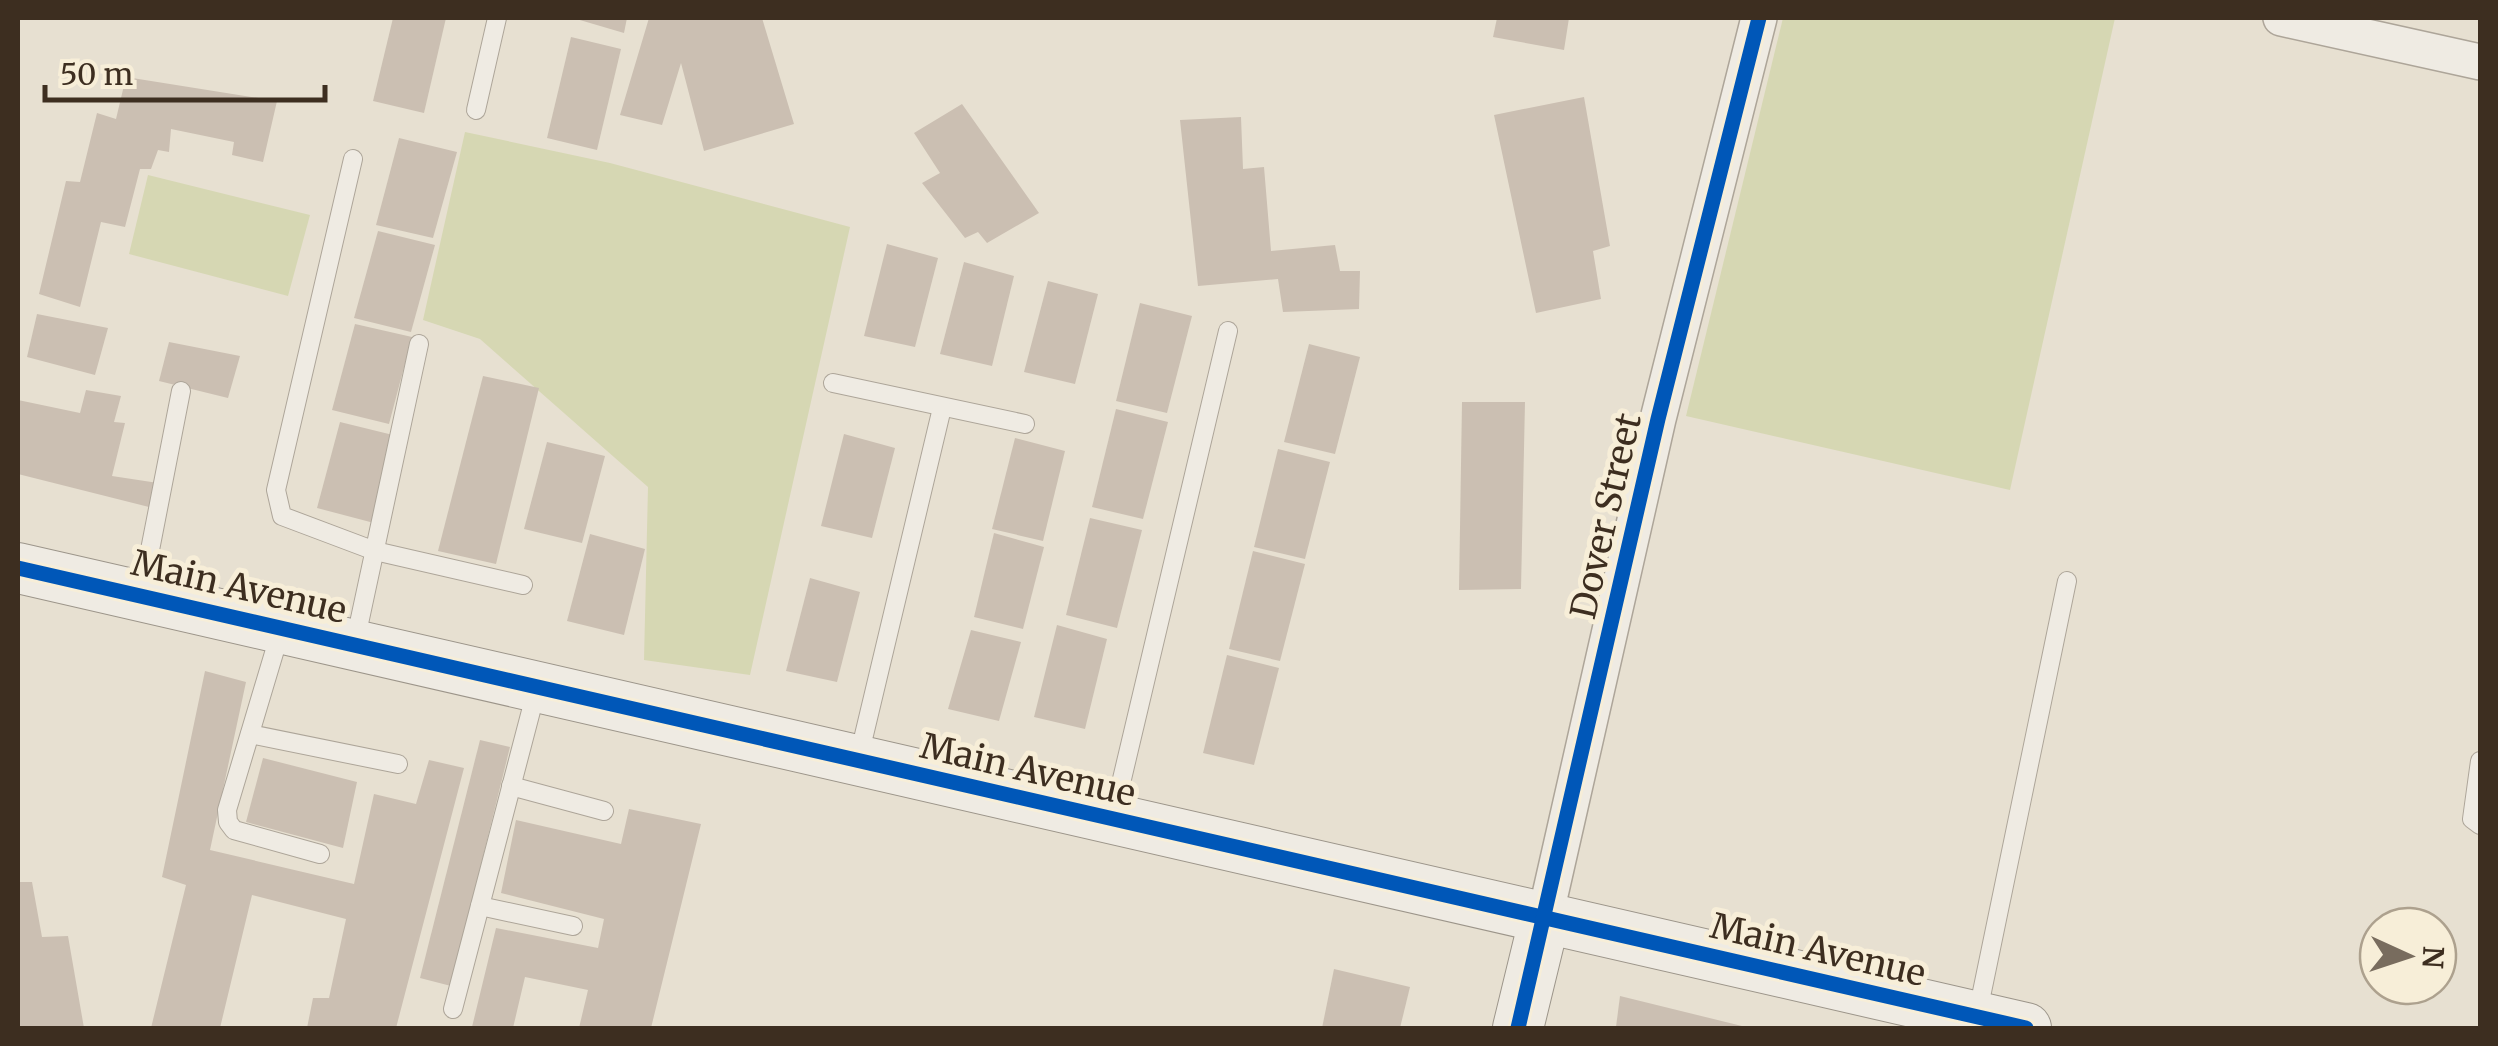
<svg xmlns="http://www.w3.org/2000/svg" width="2498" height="1046" font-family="Merriweather,serif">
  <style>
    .green { fill: #d6d7b3 }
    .building { fill: #cbbfb2 }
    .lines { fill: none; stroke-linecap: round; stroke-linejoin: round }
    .lane-casing { stroke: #ada599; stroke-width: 20 }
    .street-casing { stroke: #ada599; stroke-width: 38 }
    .secondary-casing { stroke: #9c958a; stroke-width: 52 }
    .lane { stroke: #efebe3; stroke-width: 18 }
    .street { stroke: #efebe3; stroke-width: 35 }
    .secondary { stroke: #efebe3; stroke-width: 50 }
    .cycleway-casing { stroke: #f7eed8; stroke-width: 21 }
    .cycleway { stroke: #0057b8; stroke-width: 15 }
    .labels { text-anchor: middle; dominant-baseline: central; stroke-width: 10; stroke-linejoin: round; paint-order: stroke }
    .street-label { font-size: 35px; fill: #3d2e20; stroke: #f7eed8 }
  </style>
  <rect width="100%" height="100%" fill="#e7e0d1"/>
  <!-- green -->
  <g class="green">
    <polygon points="1783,18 2115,18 2010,490 1686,416"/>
    <polygon points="465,132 610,163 850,227 750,675 644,660 648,487 480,339 423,320"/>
    <polygon points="148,175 310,215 288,296 129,254"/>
  </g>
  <!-- building -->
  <g class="building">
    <polygon points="393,18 446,18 424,113 373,101"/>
    <polygon points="573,18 627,18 624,33"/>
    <polygon points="649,18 762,18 794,124 704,151 681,63 662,125 620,115"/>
    <polygon points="1497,18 1569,18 1564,50 1493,37"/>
    <polygon points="571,37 621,49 597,150 547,138"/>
    <polygon points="126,77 277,101 263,162 232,155 234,142 171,129 169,152 158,150 151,169 140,169 125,227 101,222 80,307 39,294 66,181 80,182 97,113 116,119"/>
    <polygon points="1584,97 1610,246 1593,251 1601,299 1536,313 1494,115"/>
    <polygon points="962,104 1039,213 987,243 978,232 965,238 922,183 940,173 914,133"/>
    <polygon points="1241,117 1243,169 1264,167 1271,251 1335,245 1340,271 1360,271 1359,309 1283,312 1278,279 1198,286 1180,120"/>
    <polygon points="399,138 457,152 433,238 376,225"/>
    <polygon points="378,231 435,245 411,332 354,318"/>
    <polygon points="887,244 938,258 915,347 864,336"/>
    <polygon points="964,262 1014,276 992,366 940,354"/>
    <polygon points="1048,281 1098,294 1075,384 1024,372"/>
    <polygon points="1140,303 1192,316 1167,413 1116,401"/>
    <polygon points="37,314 108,328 95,375 27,357"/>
    <polygon points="355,324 412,337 389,424 332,410"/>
    <polygon points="169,342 240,356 228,398 159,381"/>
    <polygon points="1309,344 1360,357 1335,454 1284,442"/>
    <polygon points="483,376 539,388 496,564 438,551"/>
    <polygon points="86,390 121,396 114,422 125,423 112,476 158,483 149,507 18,474 18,400 80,413"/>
    <polygon points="1462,402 1525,402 1521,589 1459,590"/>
    <polygon points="1116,409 1168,422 1143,519 1092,507"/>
    <polygon points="340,422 397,436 374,523 317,508"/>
    <polygon points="844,434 895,448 872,538 821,526"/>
    <polygon points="1015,438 1065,451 1043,541 992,529"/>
    <polygon points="547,442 605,456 582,543 524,529"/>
    <polygon points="1278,449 1330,462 1305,559 1254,547"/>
    <polygon points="1090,518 1142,530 1117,628 1066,615"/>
    <polygon points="994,533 1044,547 1023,629 974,617"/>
    <polygon points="590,534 645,549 624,635 567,621"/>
    <polygon points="1253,551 1305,564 1280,661 1229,649"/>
    <polygon points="810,578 860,592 837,682 786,671"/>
    <polygon points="1057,625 1107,639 1085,729 1034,717"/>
    <polygon points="971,630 1021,642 999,721 948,709"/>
    <polygon points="1227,655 1279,668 1254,765 1203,753"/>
    <polygon points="205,671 246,682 210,850 354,884 374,794 416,804 429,760 464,768 396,1028 307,1028 313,998 329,998 346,919 252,895 220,1028 151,1028 186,885 162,877"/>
    <polygon points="480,740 510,747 451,986 420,978"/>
    <polygon points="263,758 357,782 343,848 246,822"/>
    <polygon points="629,809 701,824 651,1028 579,1028 588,990 525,977 513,1028 472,1027 496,928 598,948 604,919 501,893 516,820 621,844"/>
    <polygon points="18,882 32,882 42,937 68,936 84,1028 18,1028"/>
    <polygon points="1334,969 1410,987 1400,1028 1322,1028"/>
    <polygon points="1620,996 1746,1027 1746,1028 1616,1027"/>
  </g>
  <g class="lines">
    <defs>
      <g id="lane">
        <polyline points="476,110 497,18"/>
        <polyline points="353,159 276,490 282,516 375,551 523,585"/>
        <polyline points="833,383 1025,424"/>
        <polyline points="142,591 181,391"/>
        <polyline points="280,633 227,810 228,822 234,830 320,854"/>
        <polyline points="355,642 419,344"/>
        <polyline points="250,734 398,764"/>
        <polyline points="859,756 942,408"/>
        <polyline points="2480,761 2472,819 2480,825"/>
        <polyline points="511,786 604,811"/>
        <polyline points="1113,817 1228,331"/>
        <polyline points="480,906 573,926"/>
        <polyline points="453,1009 537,688"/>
        <polyline points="1977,1016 2067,581"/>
      </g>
      <g id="street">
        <polyline points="2281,18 2480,62"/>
        <polyline points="1545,917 1658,419 1759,18"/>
      </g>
      <g id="secondary">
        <polyline points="18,568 2026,1028"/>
        <polyline points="1518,1028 1545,917"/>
      </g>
    </defs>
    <!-- lane casing -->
    <use href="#lane" class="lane-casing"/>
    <!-- street casing -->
    <use href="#street" class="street-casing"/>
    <!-- secondary casing -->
    <use href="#secondary" class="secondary-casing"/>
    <!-- lane -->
    <use href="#lane" class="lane"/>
    <!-- street -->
    <use href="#street" class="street"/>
    <!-- secondary -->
    <use href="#secondary" class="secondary"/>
    <defs>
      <g id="cycleway">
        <polyline points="18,568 2026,1028"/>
        <polyline points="1518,1028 1658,419 1759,18"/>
      </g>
    </defs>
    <!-- cycleway casing -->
    <use href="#cycleway" class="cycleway-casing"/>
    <!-- cycleway -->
    <use href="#cycleway" class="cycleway"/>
  </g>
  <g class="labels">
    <!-- street labels -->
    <g class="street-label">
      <text transform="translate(1606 516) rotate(-77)">Dover Street</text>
      <text transform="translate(239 587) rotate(13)">Main Avenue</text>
      <text transform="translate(1028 770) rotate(13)">Main Avenue</text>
      <text transform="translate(1818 950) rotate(13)">Main Avenue</text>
    </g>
  </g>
  <!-- border -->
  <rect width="2498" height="1046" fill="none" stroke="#3d2e20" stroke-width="40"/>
  <!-- north arrow -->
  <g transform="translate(2408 956) rotate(93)"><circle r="48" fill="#f7eed8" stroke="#ada18e" stroke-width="2.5"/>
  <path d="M0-8L18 38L0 25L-18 38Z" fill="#786c5e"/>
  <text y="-15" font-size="28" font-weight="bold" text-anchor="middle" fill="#3d2e20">N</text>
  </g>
  <!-- scale -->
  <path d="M45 85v15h280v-15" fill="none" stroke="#3d2e20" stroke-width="5"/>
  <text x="60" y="85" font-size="30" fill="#3d2e20" stroke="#f7eed8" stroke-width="8" paint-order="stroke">50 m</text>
</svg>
